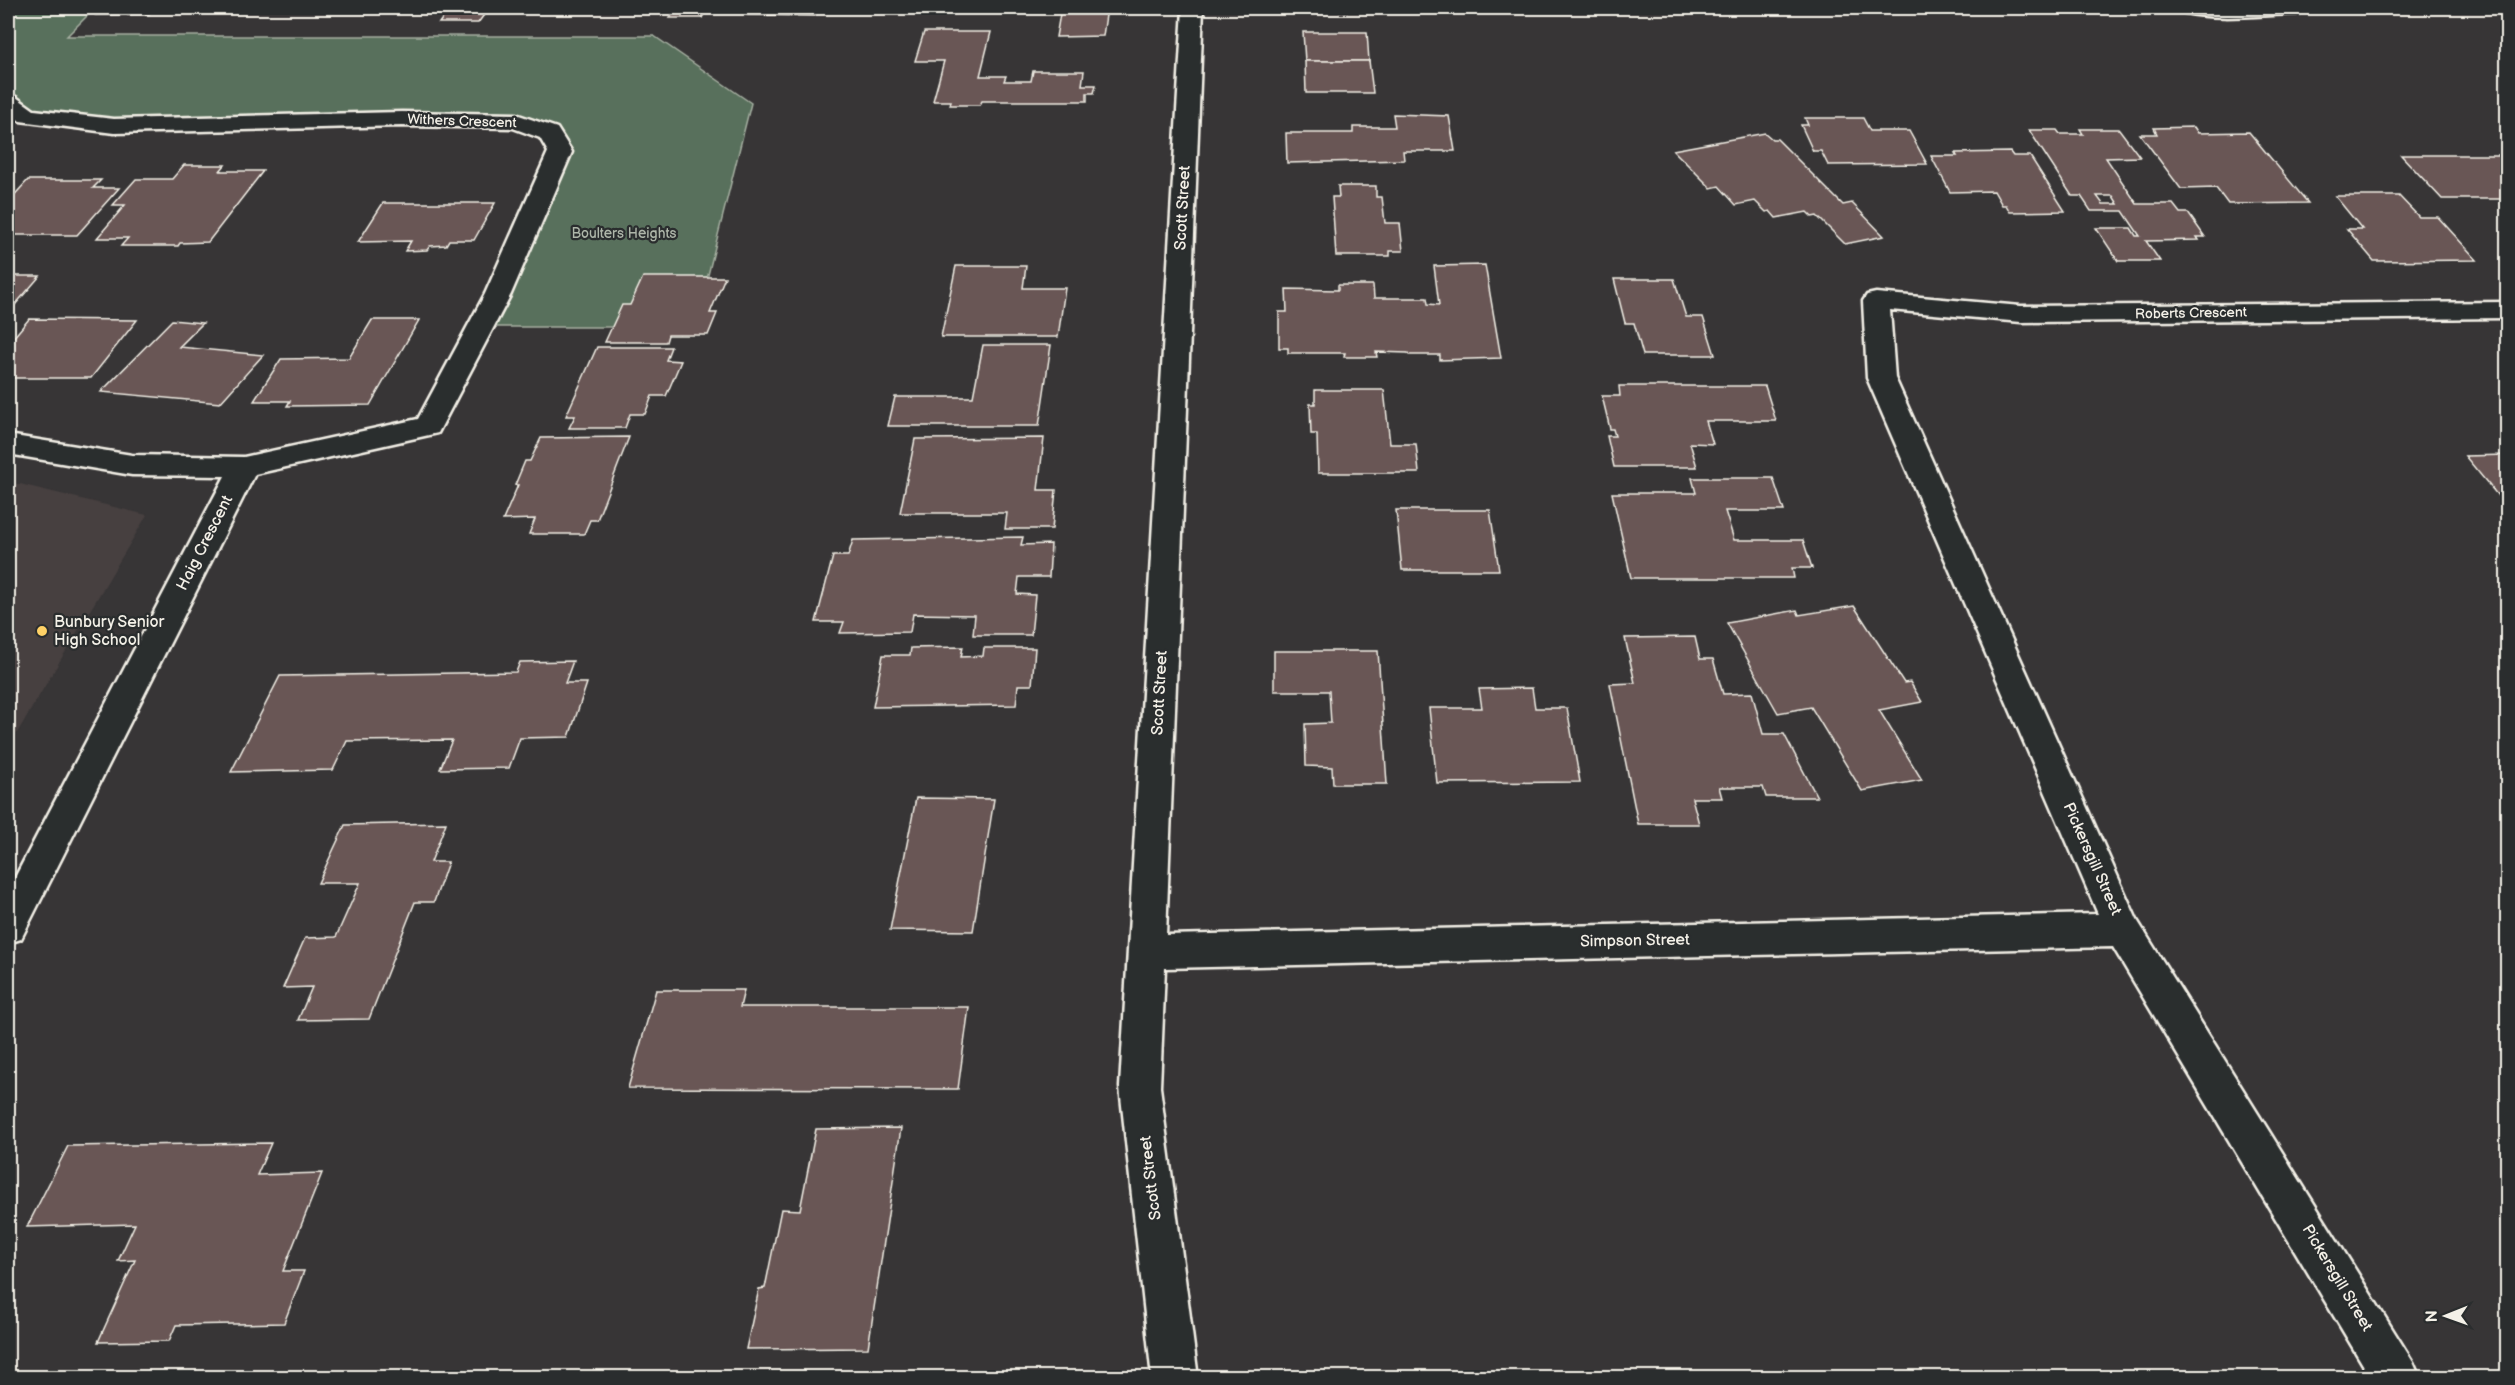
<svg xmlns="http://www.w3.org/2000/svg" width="2515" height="1385" font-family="'Balsamiq Sans',sans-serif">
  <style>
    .built { fill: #463f3f }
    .green { fill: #596f5b; stroke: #a6b0a2; stroke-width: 1.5 }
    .building { fill: #695655; stroke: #f4f1e8; stroke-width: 1.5; fill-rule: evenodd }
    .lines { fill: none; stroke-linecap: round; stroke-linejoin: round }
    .minor-casing { stroke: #f4f1e8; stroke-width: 5 }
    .minor { fill: #2a2d2e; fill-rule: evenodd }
    .poi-dot { fill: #ffd166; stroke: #2a2d2e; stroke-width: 2 }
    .labels { text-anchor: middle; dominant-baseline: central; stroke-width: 4.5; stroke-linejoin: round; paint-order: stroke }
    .far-street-label { font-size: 14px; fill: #f4f1e8; stroke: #2a2d2e }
    .far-park-label { font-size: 14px; fill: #aeb6a9; stroke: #2a2d2e }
    .street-label { font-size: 16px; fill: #f4f1e8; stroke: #2a2d2e }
    .poi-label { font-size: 16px; fill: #f4f1e8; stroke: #2a2d2e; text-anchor: start }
  </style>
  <rect width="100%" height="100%" fill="#373536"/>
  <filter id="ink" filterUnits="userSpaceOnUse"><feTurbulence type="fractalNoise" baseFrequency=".0167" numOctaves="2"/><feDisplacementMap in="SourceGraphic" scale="12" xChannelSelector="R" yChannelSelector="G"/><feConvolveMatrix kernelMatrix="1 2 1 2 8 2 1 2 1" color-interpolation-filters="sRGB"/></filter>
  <g filter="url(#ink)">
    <!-- built -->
    <polygon class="built" points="8,484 20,484 147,515 8,748"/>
    <!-- green -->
    <polygon class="green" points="8,8 95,8 67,36 654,36 751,103 695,327 482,327 560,152 516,121 114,126 28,116 8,102"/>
    <!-- building -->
    <g class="building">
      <polygon points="87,8 165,8 155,8 149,14 96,15 102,9 85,9"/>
      <polygon points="450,8 489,8 478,23 439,23"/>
      <polygon points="676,8 707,8 702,18 670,18"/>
      <polygon points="752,8 819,8 815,16 748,15"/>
      <polygon points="1061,8 1107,8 1103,36 1056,37"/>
      <polygon points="1281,8 1434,8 1435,12 1281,11"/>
      <polygon points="924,32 991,32 980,76 1006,76 1004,81 1031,81 1033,71 1084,71 1082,85 1096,85 1094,93 1087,93 1087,101 982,101 980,105 950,105 951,101 933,101 944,61 915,61"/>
      <polygon points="1303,32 1367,32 1369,61 1305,61"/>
      <polygon points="1305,61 1369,61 1373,93 1306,93"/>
      <polygon points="1393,114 1449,116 1455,151 1403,151 1404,160 1287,163 1286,133 1353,133 1353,127 1395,127"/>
      <polygon points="1805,118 1863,118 1870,131 1909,131 1927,164 1828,165 1821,151 1813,151 1801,125 1808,125"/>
      <polygon points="2194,127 2198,133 2249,132 2308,203 2228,204 2216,188 2181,189 2140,134 2157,134 2154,128"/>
      <path d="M 2080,129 L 2119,129 L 2140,157 L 2106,158 L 2137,204 L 2173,204 L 2180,213 L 2188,213 L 2205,237 L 2197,237 L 2199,240 L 2146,241 L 2160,261 L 2118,261 L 2096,228 L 2131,228 L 2136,236 L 2140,236 L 2123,211 L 2091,211 L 2081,196 L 2072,196 L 2029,130 L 2057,130 L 2060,134 L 2083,134 ZM 2097,196 L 2113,196 L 2118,204 L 2103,204 Z"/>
      <polygon points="1765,133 1772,139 1777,139 1843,205 1852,203 1884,236 1845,244 1817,216 1812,217 1807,212 1776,218 1770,211 1766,212 1755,201 1736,205 1719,186 1711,188 1673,150"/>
      <polygon points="2010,152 2013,156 2030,156 2065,211 2010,212 2006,205 2002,205 1994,191 1950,192 1931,156 1957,156 1955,153"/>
      <polygon points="2401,155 2498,155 2508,164 2508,199 2442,199"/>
      <polygon points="184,165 225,165 220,171 263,171 208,242 180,243 178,246 121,246 128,238 97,238 125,205 113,205 136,179 172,179"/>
      <polygon points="28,180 101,180 93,188 119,188 77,235 8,235 8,202"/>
      <polygon points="1338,186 1376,186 1376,197 1382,197 1385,223 1400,223 1403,251 1390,251 1390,256 1336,256 1332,197 1339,197"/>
      <polygon points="2335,196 2399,196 2419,217 2438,217 2477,260 2374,261 2347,229 2362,229"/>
      <polygon points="383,203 495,203 474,240 449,240 446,245 430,246 427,250 405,251 411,241 358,242"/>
      <polygon points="1485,265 1501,358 1440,360 1440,355 1409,355 1408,353 1376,352 1377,357 1344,357 1345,353 1288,353 1288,348 1279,348 1279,312 1287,312 1286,289 1338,290 1338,285 1373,285 1374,298 1427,298 1428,304 1439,305 1434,266"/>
      <polygon points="956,266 1026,266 1023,288 1065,288 1058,337 941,337"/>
      <polygon points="8,276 40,276 8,313"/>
      <polygon points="643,277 725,277 710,313 717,313 708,335 668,335 666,342 605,342 622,305 630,305"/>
      <polygon points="1614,279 1674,279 1686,317 1703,317 1715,355 1643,355 1634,323 1625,323"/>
      <polygon points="29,319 137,320 91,378 8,378 8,344"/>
      <polygon points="172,320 203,323 179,347 263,355 220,403 101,392"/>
      <polygon points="372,320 419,320 370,405 287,406 290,401 254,401 281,359 349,358"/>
      <polygon points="983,345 1051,345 1039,426 888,426 895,397 973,397"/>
      <polygon points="597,347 671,347 666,360 681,361 666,396 652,396 645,414 630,414 625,428 569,428 575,416 566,416"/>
      <polygon points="1619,386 1765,386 1776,421 1706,421 1713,444 1690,443 1697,467 1614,467 1607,436 1615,436 1613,429 1610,429 1602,396 1620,396"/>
      <polygon points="1315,390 1384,390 1390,444 1416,444 1419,473 1318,473 1317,434 1311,434 1310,404 1315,404"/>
      <polygon points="629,437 597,520 590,520 584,534 529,534 535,519 503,520 518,485 515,485 525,461 530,461 541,438"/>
      <polygon points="1044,438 1038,490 1056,490 1052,529 1005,529 1007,513 900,513 915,439"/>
      <polygon points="2508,455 2508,508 2465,456"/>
      <polygon points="1692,478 1773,478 1784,511 1725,511 1734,540 1803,540 1812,568 1792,568 1794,578 1631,578 1612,493 1696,493"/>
      <polygon points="1396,510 1490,510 1499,570 1402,570"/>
      <polygon points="1023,537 1021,545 1051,544 1049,577 1019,577 1017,594 1035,595 1031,635 973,635 975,615 913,614 910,632 840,633 844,622 816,622 833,556 848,556 853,540"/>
      <polygon points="1854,606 1904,683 1910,682 1922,702 1879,710 1922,780 1862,791 1811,707 1778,713 1727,623 1797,610 1799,615"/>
      <polygon points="1695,637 1700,659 1713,659 1723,694 1752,693 1763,734 1784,734 1817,797 1766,797 1763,787 1719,787 1722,798 1692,798 1699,824 1638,824 1610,684 1635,683 1625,638"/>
      <polygon points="963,647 961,657 983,656 984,648 1035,648 1032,685 1018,685 1016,705 873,707 883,655 910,655 911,648"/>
      <polygon points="1274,651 1378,651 1387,784 1333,784 1332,767 1306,766 1305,724 1331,723 1329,691 1274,691"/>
      <polygon points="573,661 565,683 587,683 569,737 520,738 509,768 440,769 452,740 347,741 333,770 231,772 280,676 516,672 520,662"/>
      <polygon points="1532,688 1535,708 1567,708 1580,782 1437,783 1429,708 1482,708 1479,689"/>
      <polygon points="916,798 994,799 973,931 890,930"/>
      <polygon points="446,823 431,862 448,862 434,902 415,902 369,1019 298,1020 312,987 283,988 305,938 336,937 360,883 318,883 345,825"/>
      <polygon points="656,990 744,990 740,1007 969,1007 958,1089 628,1088"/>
      <polygon points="901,1128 868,1348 746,1349 759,1289 765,1288 781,1209 800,1210 816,1129"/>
      <polygon points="271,1143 257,1175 322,1173 283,1271 304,1271 284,1323 176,1325 169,1341 98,1342 135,1260 118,1261 135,1224 27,1227 68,1146"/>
    </g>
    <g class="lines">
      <defs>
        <g id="minor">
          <polygon points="1183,8 1203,8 1166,935 2098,914 1867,378 1863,301 1867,295 1876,293 2021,306 2508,302 2508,318 2021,322 1890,310 1895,378 2137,920 2413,1362 2420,1378 2371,1378 2113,947 1165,968 1160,1087 1198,1378 1152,1378 1120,1087"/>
          <path d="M 2178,8 L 2306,8 L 2303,12 L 2296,14 C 2259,15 2217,21 2181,12 Z"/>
          <polygon points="8,95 16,97 34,110 114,119 402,112 516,114 557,128 572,152 511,294 438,433 255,474 21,939 8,943 8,891 225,476 132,475 8,454 8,435 132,455 244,457 418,419 485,294 548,152 540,138 513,128 402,126 114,133 20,121 8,112"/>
        </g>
      </defs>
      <!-- minor casing -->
      <use href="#minor" class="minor-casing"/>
      <!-- minor -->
      <use href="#minor" class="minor"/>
    </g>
  </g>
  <!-- markers -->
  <circle class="poi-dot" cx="42" cy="631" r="6"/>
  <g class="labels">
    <!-- far-street labels -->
    <g class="far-street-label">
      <text transform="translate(462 121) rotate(2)">Withers Crescent</text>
      <text transform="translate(2191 313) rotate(-1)">Roberts Crescent</text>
    </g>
    <!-- far-park labels -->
    <g class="far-park-label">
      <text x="624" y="233">Boulters Heights</text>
    </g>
    <!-- street labels -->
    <g class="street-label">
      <text transform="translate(1183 208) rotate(-87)">Scott Street</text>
      <text transform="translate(205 543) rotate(-63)">Haig Crescent</text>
      <text transform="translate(1160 693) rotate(-87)">Scott Street</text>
      <text transform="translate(2092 859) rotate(66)">Pickersgill Street</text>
      <text transform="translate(1635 941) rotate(-1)">Simpson Street</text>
      <text transform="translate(1151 1178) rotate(-97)">Scott Street</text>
      <text transform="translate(2337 1278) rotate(59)">Pickersgill Street</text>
    </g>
    <!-- poi labels -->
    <g class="poi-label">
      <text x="54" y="622">Bunbury Senior<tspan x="54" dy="18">High School</tspan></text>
    </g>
  </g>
  <!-- margin -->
  <rect width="2515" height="1385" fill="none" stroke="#2a2d2e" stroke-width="30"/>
  <rect x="15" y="15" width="2485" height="1355" fill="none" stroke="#f4f1e8" stroke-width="2" filter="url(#ink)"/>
  <!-- north arrow -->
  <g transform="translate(2446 1316) rotate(269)" stroke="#2a2d2e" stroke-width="4.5" paint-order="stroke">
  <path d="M0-4.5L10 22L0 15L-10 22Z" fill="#f4f1e8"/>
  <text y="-9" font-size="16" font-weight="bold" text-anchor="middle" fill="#f4f1e8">N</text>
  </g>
</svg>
